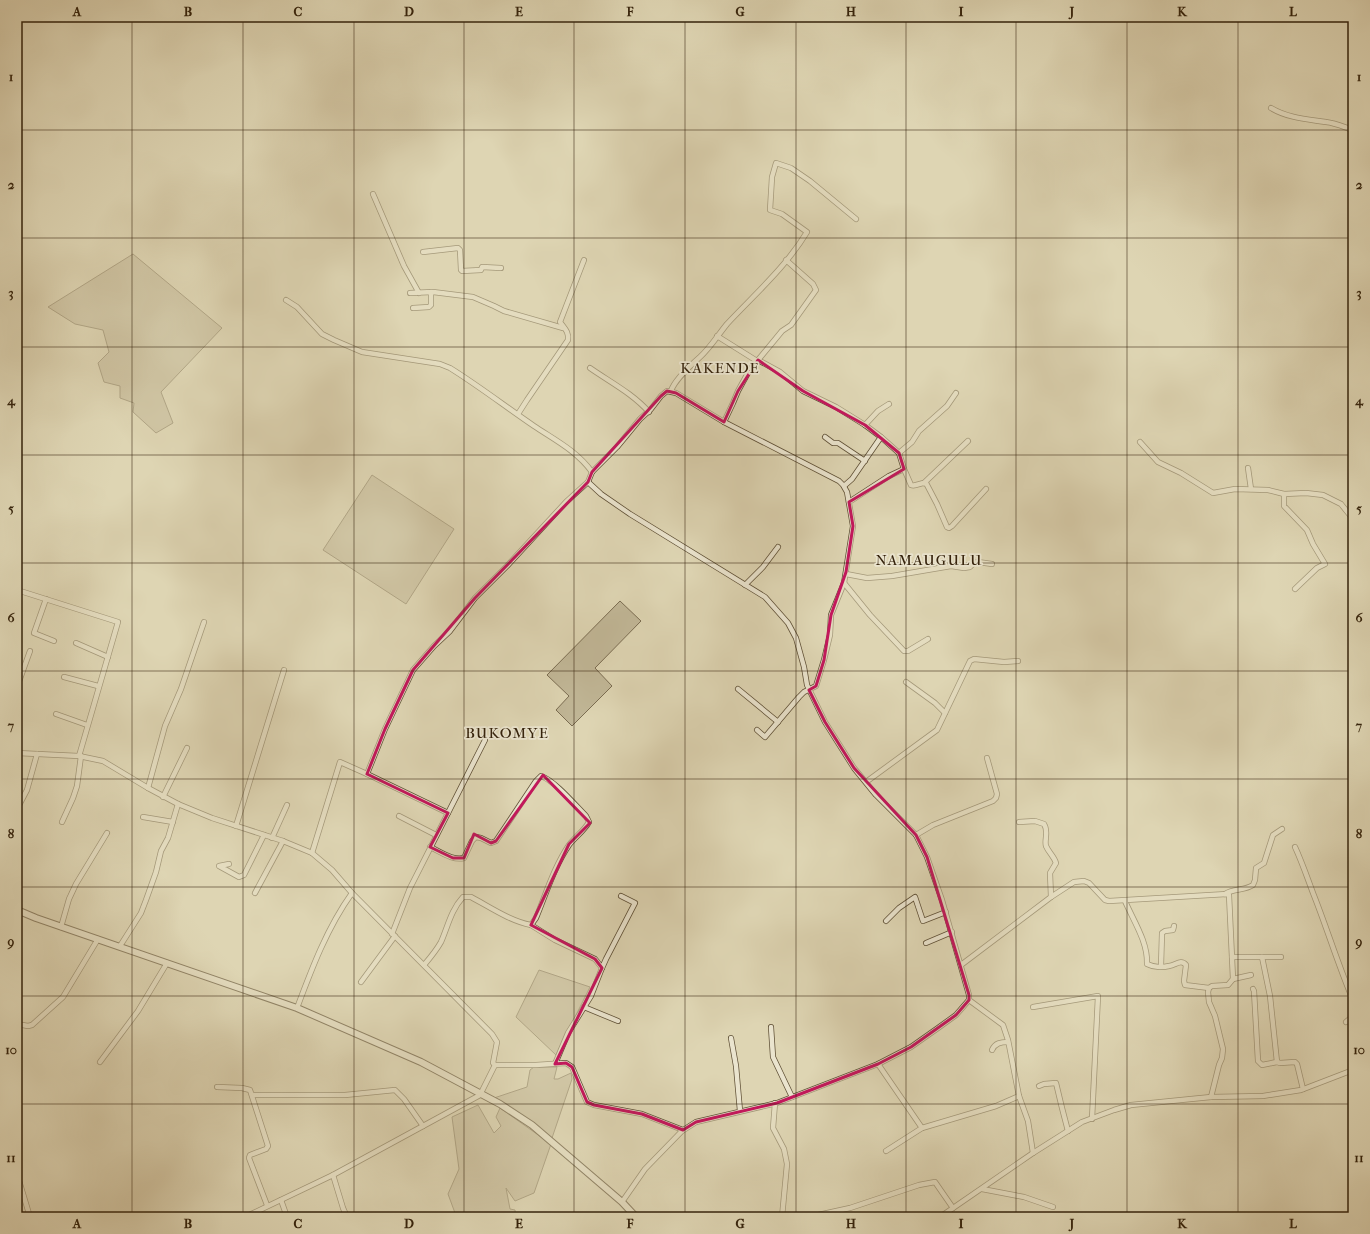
<svg xmlns="http://www.w3.org/2000/svg" width="1370" height="1234" font-family="'IM FELL French Canon',serif">
  <style>
    .green { fill: #c1b797; stroke: #7b6d52 }
    .lines { fill: none; stroke-linecap: round; stroke-linejoin: round }
    .street-casing { stroke: #5f5036; stroke-width: 6 }
    .secondary-casing { stroke: #35230c; stroke-width: 8 }
    .street { stroke: #eae4ce; stroke-width: 4.5 }
    .secondary { stroke: #eae4ce; stroke-width: 6 }
    .marked { fill: none; stroke: #c2185b; stroke-width: 3; stroke-linejoin: round }
    .grid { fill: none; stroke: #35230c; stroke-width: 1; stroke-opacity: 0.55 }
    .labels { text-anchor: middle; dominant-baseline: central; stroke-width: 3.5; stroke-linejoin: round; paint-order: stroke }
    .quarter-label { font-size: 15px; letter-spacing: 1px; fill: #35230c; stroke: #eae4ce }
    .neatline { fill: none; stroke: #35230c; stroke-width: 1.5 }
    .grid-label { font-size: 13px; text-anchor: middle; font-weight: bold; fill: #35230c }
  </style>
  <rect width="100%" height="100%" fill="#ded5b3"/>
  <filter id="stains"><feTurbulence type="fractalNoise" baseFrequency=".005" numOctaves="4"/><feColorMatrix values="0 0 0 0 .2 0 0 0 0 .09 0 0 0 0 .02 0 0 0 .5 -.17"/></filter>
  <radialGradient id="worn" r=".72"><stop offset=".6" stop-color="#630" stop-opacity="0"/><stop offset="1" stop-color="#630" stop-opacity=".3"/></radialGradient>
  <!-- green -->
  <g class="green">
    <polygon points="133,254 222,328 161,392 173,423 156,433 133,412 134,403 120,398 120,386 104,382 98,363 109,352 103,330 75,324 48,307"/>
    <polygon points="372,475 454,529 406,604 323,550"/>
    <polygon points="620,601 641,621 595,668 612,686 572,726 556,710 569,696 547,675"/>
    <polygon points="539,970 590,987 556,1055 516,1017"/>
    <polygon points="534,1067 557,1067 554,1079 558,1079 571,1073 572,1079 552,1138 494,1098 527,1087 530,1070"/>
    <polygon points="478,1105 494,1133 501,1126 496,1117 500,1108 551,1144 534,1193 515,1201 506,1188 510,1209 515,1210 516,1217 441,1217 455,1213 448,1194 459,1169 452,1117"/>
  </g>
  <g class="lines">
    <defs>
      <g id="street">
        <path d="M 1271,108 C 1288,118 1306,119 1326,122 C 1335,123 1344,127 1353,130"/>
        <polyline points="373,194 404,266 419,293"/>
        <polyline points="423,252 458,248 460,250 461,270 462,271 481,270 482,267 501,268"/>
        <polyline points="410,293 433,292 473,297 494,306 504,311 563,328"/>
        <path d="M 286,300 L 297,307 L 322,334 L 334,340 L 362,352 L 440,364 L 450,368 C 479,386 506,407 534,426 C 555,440 577,451 592,472"/>
        <polyline points="413,308 429,307 431,305 431,292"/>
        <polyline points="717,336 757,361"/>
        <path d="M 758,360 L 780,372 L 803,391 L 836,407 L 865,425 L 881,437 L 899,453 L 904,469 L 911,485 C 916,487 921,482 926,483 L 937,504 L 947,527 L 949,528 L 952,526 L 986,489"/>
        <path d="M 590,368 C 610,382 632,393 649,412"/>
        <path d="M 671,391 C 674,381 692,364 700,357 C 710,348 718,335 727,324 C 754,295 786,267 807,232 L 782,214 L 770,210 L 772,177 L 776,163 L 791,168 L 810,181 L 856,219"/>
        <path d="M 518,414 L 527,400 L 568,340 C 569,332 565,329 560,322 L 584,260"/>
        <polyline points="724,422 733,403 738,391 749,371 782,331 791,325 816,290 813,284 786,260"/>
        <polyline points="865,425 878,411 889,404"/>
        <polyline points="825,437 833,443 838,443 865,461"/>
        <polyline points="1140,442 1158,462 1181,473 1213,493 1235,489 1268,490 1284,494 1306,493 1323,495 1341,504 1353,519"/>
        <polyline points="899,453 912,442 919,431 947,406 956,393"/>
        <polyline points="1248,468 1251,489"/>
        <polyline points="588,482 601,494 630,514 765,597 788,623 796,638 804,667 807,685 825,722 854,768 876,795 916,835 927,857 942,900 969,995 969,1000 956,1015 938,1028 911,1047 878,1064 777,1103 696,1122 682,1131 645,1169 622,1202"/>
        <polyline points="924,483 968,441"/>
        <polyline points="844,486 852,479 881,437"/>
        <polyline points="1284,494 1284,506 1307,530 1313,544 1325,564 1317,568 1295,589"/>
        <polyline points="849,502 889,476 904,469"/>
        <polyline points="846,574 867,578 892,576 951,566 964,568 970,567 974,563 978,562 992,564"/>
        <polyline points="844,583 870,615 904,651 908,651 928,639"/>
        <polyline points="745,585 763,567 778,547"/>
        <polyline points="17,590 118,622 79,756"/>
        <polyline points="46,599 34,633 54,641"/>
        <polyline points="76,643 108,657"/>
        <polyline points="64,677 98,686"/>
        <polyline points="906,682 935,703 945,713"/>
        <polyline points="17,687 30,651"/>
        <polyline points="738,689 778,722"/>
        <polyline points="56,714 87,725"/>
        <polyline points="17,753 79,756 103,761 148,788 178,804 212,818 283,841 312,853"/>
        <polyline points="367,774 385,729 413,670 434,646 450,631 475,598 507,566 566,502 588,482 592,472 617,447 640,419 651,409 661,396 667,391 676,393 724,422 839,481 843,485 847,492 853,526 844,583 831,615 830,635 824,660 816,686 804,692 799,697 765,737 757,730"/>
        <polyline points="866,782 937,730 970,661 974,659 1004,662 1018,661"/>
        <polyline points="148,788 165,726 181,689 204,622"/>
        <polyline points="163,797 187,748"/>
        <polyline points="17,809 27,790 37,754"/>
        <polyline points="448,813 367,774 340,762 312,853 332,870 352,893 492,1034 497,1042 493,1063 495,1065 536,1065 566,1063 572,1067 587,1102 594,1105 642,1114 683,1130"/>
        <polyline points="399,816 436,835"/>
        <polyline points="143,817 173,822"/>
        <polyline points="62,822 73,798 77,786 81,756"/>
        <path d="M 1019,822 L 1035,821 L 1044,824 C 1049,832 1044,840 1046,846 C 1049,853 1054,856 1056,863 L 1050,873 L 1051,897"/>
        <polyline points="236,826 284,670"/>
        <polyline points="916,835 933,825 993,801 996,798 997,794 987,758"/>
        <polyline points="272,838 287,805"/>
        <path d="M 1295,847 C 1302,862 1307,877 1313,893 C 1327,928 1338,965 1353,1000"/>
        <polyline points="229,864 219,866 239,877 244,875 264,835"/>
        <polyline points="255,893 283,841"/>
        <path d="M 1225,894 C 1234,888 1244,891 1253,885 L 1255,880 L 1256,868 L 1264,863 L 1273,835 L 1282,829"/>
        <path d="M 1125,901 C 1133,920 1148,942 1147,964 C 1153,967 1162,968 1169,966 C 1176,965 1181,959 1186,965 L 1184,981 L 1185,985 L 1209,988"/>
        <polyline points="886,921 899,908 915,897 923,921 946,912"/>
        <polyline points="531,925 555,940 595,959 602,968 606,959 635,903 621,896"/>
        <polyline points="61,927 69,899 76,884 107,833"/>
        <polyline points="392,934 410,888 485,740"/>
        <polyline points="926,943 952,932"/>
        <polyline points="120,946 141,913 146,900 156,872 161,851 168,838 178,804"/>
        <polyline points="1232,957 1281,957"/>
        <polyline points="1262,957 1270,996 1277,1062 1280,1063 1295,1062 1297,1064 1303,1089"/>
        <path d="M 424,965 C 430,958 436,951 441,942 C 448,926 451,910 463,897 L 471,897 C 490,907 510,921 531,925 L 536,918 C 546,894 554,867 569,845 C 575,837 584,831 589,822 L 586,816 C 576,806 554,780 541,776 L 536,781 L 496,841 L 491,843 L 481,838 L 476,837 L 472,841 L 464,858 C 453,861 441,852 430,847"/>
        <polyline points="961,965 1051,897 1074,882 1084,881 1089,883 1105,900 1109,901 1227,894 1229,895 1233,979 1228,985 1212,986 1209,988 1208,992 1209,1002 1215,1016 1223,1049 1222,1058 1219,1065 1211,1097"/>
        <polyline points="1161,966 1162,933 1165,931 1173,930 1174,926"/>
        <polyline points="1233,979 1251,975"/>
        <polyline points="361,982 395,936"/>
        <polyline points="1253,989 1254,991 1258,1061 1262,1065 1277,1062"/>
        <polyline points="969,1000 1003,1025 1008,1040 1019,1096 1028,1121 1033,1153"/>
        <polyline points="584,1007 618,1021"/>
        <polyline points="1033,1007 1098,996 1092,1119"/>
        <path d="M 297,1008 C 312,968 327,928 352,893"/>
        <polyline points="1346,1022 1353,1016"/>
        <polyline points="17,1024 28,1026 32,1025 63,997 98,939"/>
        <polyline points="771,1027 773,1057 792,1097"/>
        <polyline points="731,1038 736,1066 740,1111"/>
        <path d="M 992,1050 C 995,1043 1001,1042 1008,1042"/>
        <polyline points="100,1062 138,1011 167,963"/>
        <polyline points="555,1064 568,1033 591,996 602,968"/>
        <polyline points="878,1064 922,1128"/>
        <polyline points="1039,1086 1044,1084 1056,1083 1062,1108 1068,1131"/>
        <polyline points="217,1087 242,1088 250,1090 268,1146 266,1149 250,1155 249,1158 267,1205"/>
        <polyline points="252,1095 345,1095 395,1090 404,1099 423,1126"/>
        <polyline points="775,1103 773,1128 784,1149 787,1164 782,1217"/>
        <polyline points="886,1151 922,1128 996,1106 1019,1096"/>
        <polyline points="17,1174 30,1217"/>
        <polyline points="333,1175 343,1208 347,1217"/>
        <polyline points="982,1189 1024,1197 1053,1207"/>
        <polyline points="281,1200 287,1217"/>
        <polyline points="245,1217 333,1175 480,1095 495,1065"/>
        <polyline points="809,1217 850,1208 919,1185 935,1182 953,1208"/>
        <polyline points="940,1217 1033,1153 1082,1122 1114,1110 1131,1105 1211,1097 1263,1096 1301,1090 1353,1070"/>
      </g>
      <polyline id="secondary" points="17,910 36,918 297,1008 421,1062 500,1104 532,1125 622,1202 636,1217"/>
    </defs>
    <!-- street casing -->
    <use href="#street" class="street-casing"/>
    <!-- secondary casing -->
    <use href="#secondary" class="secondary-casing"/>
    <!-- street -->
    <use href="#street" class="street"/>
    <!-- secondary -->
    <use href="#secondary" class="secondary"/>
  </g>
  <!-- marked area -->
  <path d="M0 0H1370V1234H0ZM 758,360 L 803,391 L 865,425 L 899,453 L 904,469 L 849,502 L 853,526 L 846,572 L 831,615 L 824,660 L 816,686 L 809,690 L 825,722 L 854,768 L 916,835 L 927,857 L 969,995 L 969,1000 L 956,1015 L 911,1047 L 878,1064 L 777,1103 L 696,1122 L 683,1130 L 642,1114 L 594,1105 L 587,1102 L 572,1067 L 566,1063 L 555,1064 L 602,968 L 595,959 L 531,925 L 569,844 L 590,823 L 543,775 L 496,841 L 491,843 L 474,834 L 464,858 L 453,858 L 430,847 L 448,813 L 367,774 L 385,729 L 413,670 L 475,598 L 588,482 L 592,472 L 661,396 L 667,391 L 676,393 L 724,422 L 738,391 Z" fill="#ded5b3" fill-opacity=".55" fill-rule="evenodd"/>
  <path class="marked" d="M 758,360 L 803,391 L 865,425 L 899,453 L 904,469 L 849,502 L 853,526 L 846,572 L 831,615 L 824,660 L 816,686 L 809,690 L 825,722 L 854,768 L 916,835 L 927,857 L 969,995 L 969,1000 L 956,1015 L 911,1047 L 878,1064 L 777,1103 L 696,1122 L 683,1130 L 642,1114 L 594,1105 L 587,1102 L 572,1067 L 566,1063 L 555,1064 L 602,968 L 595,959 L 531,925 L 569,844 L 590,823 L 543,775 L 496,841 L 491,843 L 474,834 L 464,858 L 453,858 L 430,847 L 448,813 L 367,774 L 385,729 L 413,670 L 475,598 L 588,482 L 592,472 L 661,396 L 667,391 L 676,393 L 724,422 L 738,391 Z"/>
  <!-- grid -->
  <path class="grid" d="M 132,17 L 132,1217M 243,17 L 243,1217M 354,17 L 354,1217M 464,17 L 464,1217M 574,17 L 574,1217M 685,17 L 685,1217M 796,17 L 796,1217M 906,17 L 906,1217M 1016,17 L 1016,1217M 1127,17 L 1127,1217M 1238,17 L 1238,1217M 17,130 L 1353,130M 17,238 L 1353,238M 17,347 L 1353,347M 17,455 L 1353,455M 17,563 L 1353,563M 17,671 L 1353,671M 17,779 L 1353,779M 17,887 L 1353,887M 17,996 L 1353,996M 17,1104 L 1353,1104"/>
  <g class="labels">
    <!-- quarter labels -->
    <g class="quarter-label">
      <text x="720" y="368">KAKENDE</text>
      <text x="929" y="560">NAMAUGULU</text>
      <text x="507" y="733">BUKOMYE</text>
    </g>
  </g>
  <!-- margin -->
  <rect width="1370" height="1234" fill="none" stroke="#ded5b3" stroke-width="44"/>
  <rect x="22" y="22" width="1326" height="1190" class="neatline"/>
  <g class="grid-label">
    <text x="77" y="16">A</text>
    <text x="188" y="16">B</text>
    <text x="298" y="16">C</text>
    <text x="409" y="16">D</text>
    <text x="519" y="16">E</text>
    <text x="630" y="16">F</text>
    <text x="740" y="16">G</text>
    <text x="851" y="16">H</text>
    <text x="961" y="16">I</text>
    <text x="1072" y="16">J</text>
    <text x="1182" y="16">K</text>
    <text x="1293" y="16">L</text>
    <text x="11" y="81">1</text>
    <text x="1359" y="81">1</text>
    <text x="11" y="189">2</text>
    <text x="1359" y="189">2</text>
    <text x="11" y="297">3</text>
    <text x="1359" y="297">3</text>
    <text x="11" y="405">4</text>
    <text x="1359" y="405">4</text>
    <text x="11" y="513">5</text>
    <text x="1359" y="513">5</text>
    <text x="11" y="622">6</text>
    <text x="1359" y="622">6</text>
    <text x="11" y="730">7</text>
    <text x="1359" y="730">7</text>
    <text x="11" y="838">8</text>
    <text x="1359" y="838">8</text>
    <text x="11" y="946">9</text>
    <text x="1359" y="946">9</text>
    <text x="11" y="1054">10</text>
    <text x="1359" y="1054">10</text>
    <text x="11" y="1162">11</text>
    <text x="1359" y="1162">11</text>
    <text x="77" y="1228">A</text>
    <text x="188" y="1228">B</text>
    <text x="298" y="1228">C</text>
    <text x="409" y="1228">D</text>
    <text x="519" y="1228">E</text>
    <text x="630" y="1228">F</text>
    <text x="740" y="1228">G</text>
    <text x="851" y="1228">H</text>
    <text x="961" y="1228">I</text>
    <text x="1072" y="1228">J</text>
    <text x="1182" y="1228">K</text>
    <text x="1293" y="1228">L</text>
  </g>
  <rect width="100%" height="100%" filter="url(#stains)"/>
  <rect width="100%" height="100%" fill="url(#worn)"/>
</svg>
